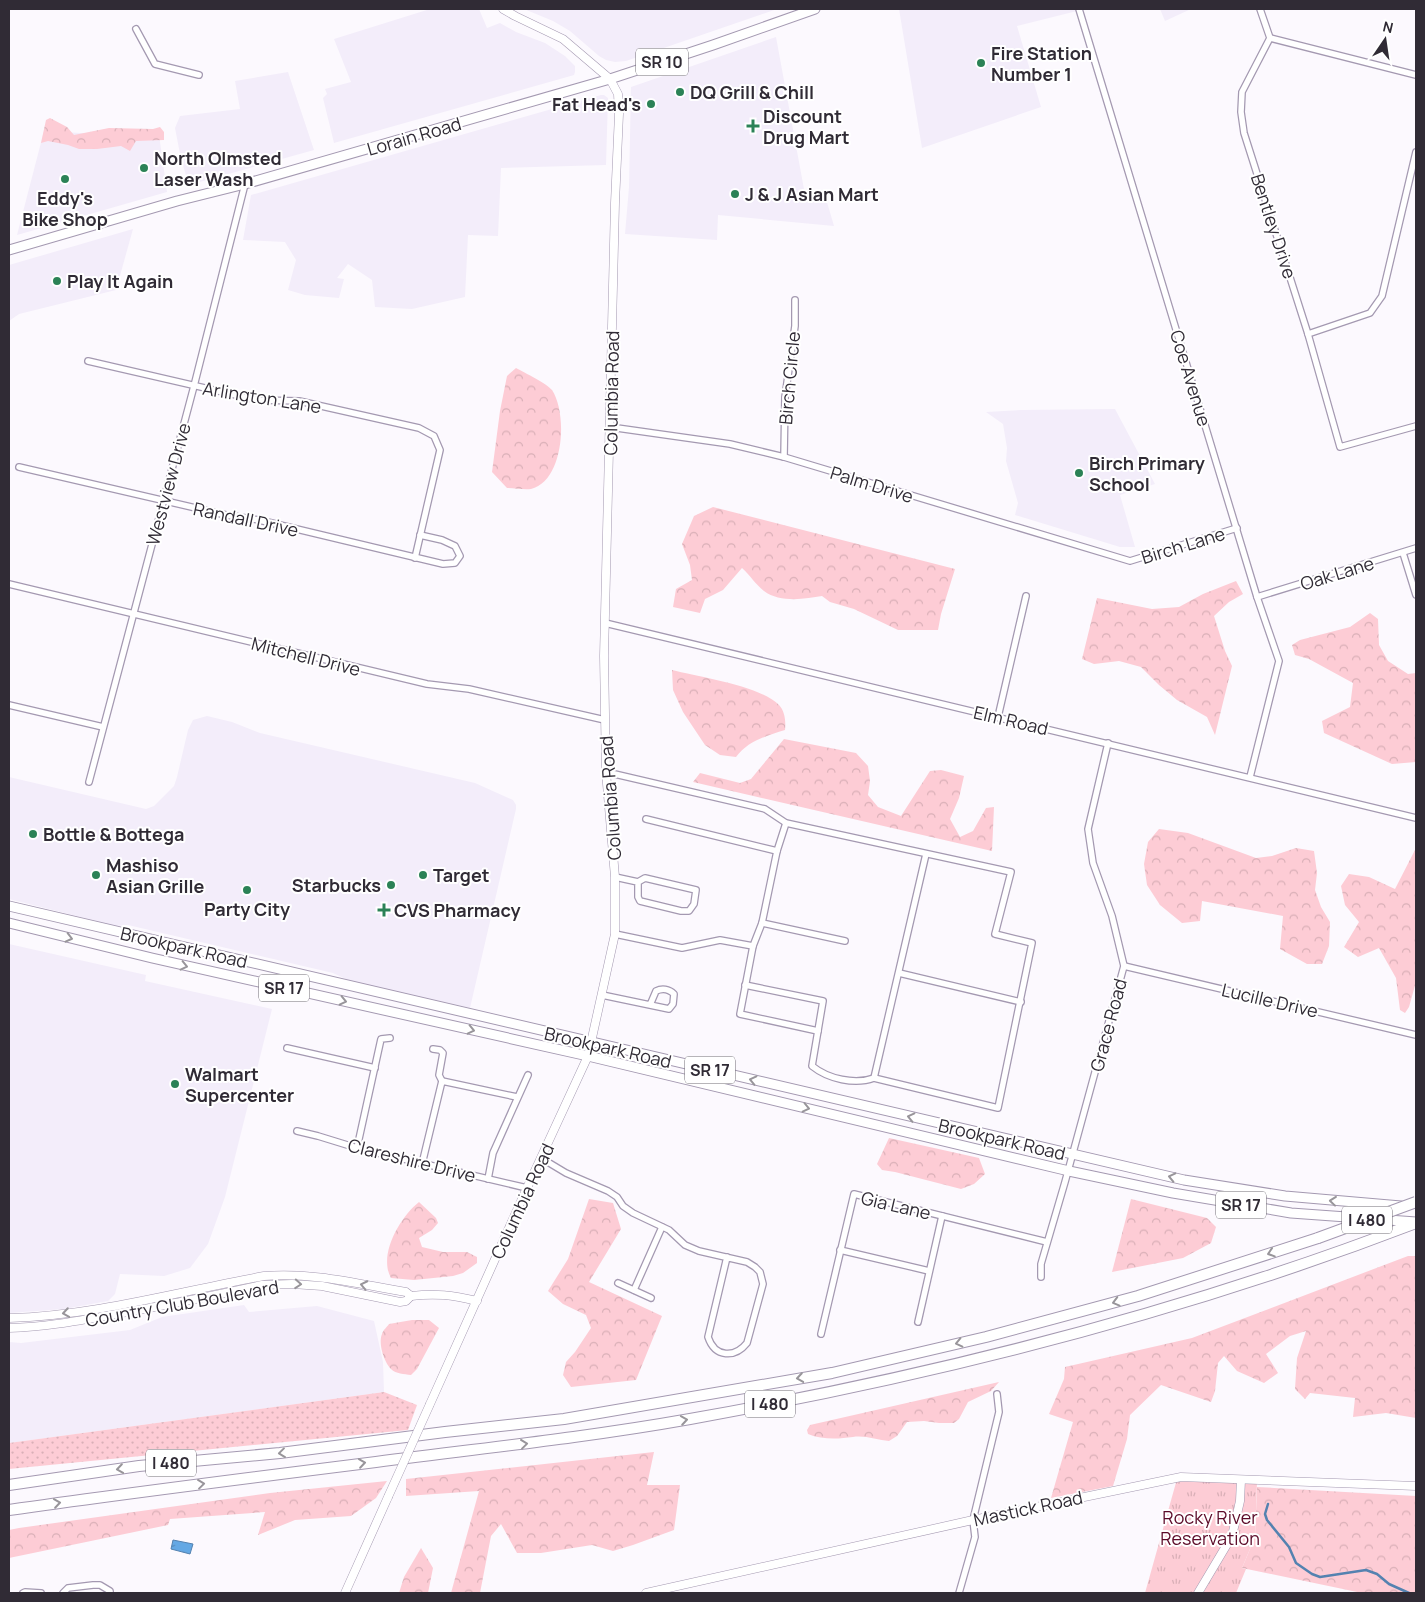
<svg xmlns="http://www.w3.org/2000/svg" width="1425" height="1602" font-family="Manrope,sans-serif">
  <style>
    .built { fill: #f3edfa }
    .grass { fill: url(#grass-dots) }
    .forest { fill: url(#forest-crowns) }
    .park { fill: url(#park-tufts) }
    .water { fill: url(#water-ripples); stroke: #5482b0 }
    .lines { fill: none; stroke-linecap: round; stroke-linejoin: round }
    .stream { stroke: #5482b0; stroke-width: 2.5 }
    .street-casing { stroke: #a499b1; stroke-width: 8 }
    .secondary-casing { stroke: #a499b1; stroke-width: 9 }
    .primary-casing { stroke: #a499b1; stroke-width: 11 }
    .highway-casing { stroke: #a499b1; stroke-width: 12 }
    .street { stroke: #fff; stroke-width: 5.5 }
    .secondary { stroke: #fff; stroke-width: 8 }
    .primary { stroke: #fff; stroke-width: 9 }
    .highway { stroke: #fff; stroke-width: 10 }
    .secondary-bridge-casing { stroke: #a499b1; stroke-width: 9; stroke-linecap: butt }
    .highway-bridge-casing { stroke: #a499b1; stroke-width: 12; stroke-linecap: butt }
    .secondary-bridge { stroke: #fff; stroke-width: 8 }
    .highway-bridge { stroke: #fff; stroke-width: 10 }
    .oneway { stroke: #98959a }
    .poi-dot { fill: #2b8256; stroke: #fff; stroke-width: 2 }
    .labels { text-anchor: middle; dominant-baseline: central; stroke-width: 4; stroke-linejoin: round; paint-order: stroke }
    .shield { fill: #fff; stroke: #6e6b72; stroke-width: 1 }
    .shield-label { font-size: 16px; font-weight: bold; fill: #302b35 }
    .poi-label { font-size: 18px; font-weight: bold; fill: #302b35; stroke: #fff; text-anchor: start }
    .street-label { font-size: 18px; fill: #302b35; stroke: #fff }
    .park-label { font-size: 18px; fill: #5c0b29; stroke: #fff }
  </style>
  <defs>
    <pattern id="grass-dots" width="8" height="8" patternUnits="userSpaceOnUse" patternTransform="scale(1.25)"><rect width="8" height="8" fill="#fdccd5"/><path d="M2 2h.1M6 6h.1" fill="none" stroke="#d9afb7" stroke-width="1.8" stroke-linecap="round"/></pattern>
    <pattern id="forest-crowns" width="20" height="18" patternUnits="userSpaceOnUse" patternTransform="scale(1.25)"><rect width="20" height="18" fill="#fdccd5"/><path d="M2 6a3 3 0 1 1 6 0M12 15a3 3 0 1 1 6 0" fill="none" stroke="#d9afb7"/></pattern>
    <pattern id="park-tufts" width="24" height="20" patternUnits="userSpaceOnUse" patternTransform="scale(1.25)"><rect width="24" height="20" fill="#fdccd5"/><path d="M3 7l-1-3M5 7V3M7 7l1-3M15 17l-1-3M17 17v-4M19 17l1-3" fill="none" stroke="#d9afb7"/></pattern>
    <pattern id="water-ripples" width="26" height="14" patternUnits="userSpaceOnUse" patternTransform="scale(1.25)"><rect width="26" height="14" fill="#64a8e4"/><path d="M2 4q2-2 4 0t4 0M15 11q2-2 4 0t4 0" fill="none" stroke="#5389ba"/></pattern>
  </defs>
  <rect width="100%" height="100%" fill="#fcf9fe"/>
  <!-- built -->
  <g class="built">
    <polygon points="430,9 479,9 487,28 500,23 516,32 545,43 565,56 575,66 575,72 574,75 334,143 323,98 327,94 325,89 351,82 334,39"/>
    <polygon points="524,9 777,9 626,61 615,62 606,60 599,56 570,31 553,21"/>
    <polygon points="899,9 1085,9 1017,26 1041,107 922,148"/>
    <polygon points="1160,9 1191,9 1165,21"/>
    <polygon points="776,37 806,200 827,202 834,226 718,215 717,240 625,234 629,187 631,87"/>
    <polygon points="288,72 314,150 189,185 181,159 175,128 180,116 240,109 235,81"/>
    <polygon points="601,95 604,95 608,98 606,165 501,168 498,236 468,235 465,297 412,309 375,307 372,280 348,264 337,278 344,279 339,298 305,295 288,290 296,260 285,242 243,240 251,195"/>
    <polygon points="44,131 135,136 159,135 167,192 17,235"/>
    <polygon points="133,229 116,290 19,314 9,321 9,265"/>
    <polygon points="1115,409 1155,484 1120,495 1135,547 1120,547 1015,515 1018,503 1006,461 1007,448 1003,424 986,412 1021,410"/>
    <polygon points="207,716 232,722 260,733 475,783 513,800 516,805 516,809 470,1008 350,981 333,973 128,925 116,926 9,899 9,777 146,809 154,806 174,786 177,777 188,730 193,720"/>
    <polygon points="9,944 146,975 145,981 272,1009 225,1197 208,1244 190,1268 164,1276 120,1274 115,1294 108,1301 64,1309 9,1313"/>
    <polygon points="244,1305 249,1312 317,1306 374,1321 383,1362 384,1392 9,1443 9,1342 21,1343 130,1330 162,1317"/>
  </g>
  <!-- grass -->
  <polygon class="grass" points="384,1392 417,1405 408,1430 9,1469 9,1443"/>
  <!-- forest -->
  <g class="forest">
    <polygon points="50,118 67,127 74,135 109,128 153,129 160,127 164,132 164,140 136,141 130,151 121,146 97,149 79,149 68,145 48,141 41,143 46,120"/>
    <path d="M 516,368 C 525,373 546,383 552,390 C 568,414 564,481 531,489 C 524,490 514,488 507,488 L 492,472 L 500,411 L 507,376 Z"/>
    <path d="M 713,507 L 955,569 L 941,614 L 938,630 L 898,630 L 854,609 L 830,602 L 822,596 C 805,599 780,603 764,591 C 756,585 750,575 742,568 L 723,590 L 705,599 L 700,613 L 673,607 L 676,589 L 692,580 L 690,565 L 682,544 L 694,516 Z"/>
    <polygon points="1236,581 1243,594 1229,602 1214,616 1225,651 1232,666 1215,735 1207,717 1177,700 1159,685 1141,667 1119,661 1094,664 1082,659 1097,598 1152,609 1179,607 1203,594"/>
    <polygon points="1370,613 1378,619 1379,645 1388,661 1408,674 1416,673 1416,762 1392,764 1324,733 1322,721 1350,707 1353,683 1309,659 1295,655 1292,645 1300,640 1350,627"/>
    <path d="M 672,670 C 699,677 761,686 779,705 C 785,711 786,722 785,730 C 766,736 748,741 736,757 L 720,755 L 705,745 L 683,712 L 673,690 Z"/>
    <polygon points="784,739 856,753 868,766 870,781 868,795 878,807 901,816 930,771 941,770 964,776 959,798 950,819 960,837 973,831 986,808 994,807 992,851 693,782 700,773 740,783 751,779"/>
    <polygon points="1159,829 1188,833 1256,858 1272,856 1296,848 1314,851 1317,873 1315,890 1321,907 1330,922 1329,946 1322,964 1307,964 1280,949 1283,916 1202,901 1200,921 1182,923 1160,905 1147,885 1144,864 1148,842"/>
    <polygon points="1416,848 1416,982 1409,1007 1405,1013 1400,1010 1396,978 1379,948 1358,957 1344,947 1359,922 1345,905 1341,886 1349,874 1369,877 1395,889"/>
    <polygon points="889,1138 979,1158 985,1174 974,1184 961,1189 895,1172 882,1170 877,1164"/>
    <polygon points="589,1199 613,1203 621,1229 589,1282 662,1316 636,1380 571,1387 563,1375 566,1362 575,1352 591,1328 586,1315 563,1304 548,1291 568,1259"/>
    <polygon points="1131,1199 1207,1218 1216,1227 1211,1243 1183,1258 1112,1272"/>
    <path d="M 419,1202 L 436,1218 L 438,1223 L 432,1230 L 419,1238 L 422,1247 L 443,1252 L 467,1252 L 477,1257 L 477,1263 L 463,1273 L 453,1276 L 414,1280 L 391,1278 C 378,1255 400,1217 419,1202 Z"/>
    <polygon points="1408,1256 1416,1256 1416,1418 1386,1413 1353,1417 1355,1398 1310,1393 1305,1399 1295,1389 1297,1358 1306,1331 1290,1336 1266,1354 1278,1373 1264,1383 1237,1371 1224,1356 1218,1363 1215,1391 1211,1402 1161,1385 1130,1415 1127,1439 1113,1486 1051,1498 1073,1422 1049,1414 1064,1379 1065,1367 1192,1338"/>
    <path d="M 412,1320 L 429,1320 L 439,1328 L 417,1369 L 411,1375 C 404,1374 396,1374 391,1369 C 384,1362 378,1343 382,1334 C 383,1330 387,1327 389,1324 Z"/>
    <path d="M 999,1382 L 991,1391 L 968,1402 L 959,1419 L 954,1423 L 939,1423 L 924,1421 L 907,1422 L 897,1436 L 889,1441 C 878,1440 864,1435 853,1437 C 839,1439 822,1440 808,1434 L 807,1430 L 810,1425 Z"/>
    <polygon points="654,1452 647,1485 680,1485 674,1530 633,1545 613,1551 592,1545 541,1553 517,1553 501,1524 491,1536 480,1593 451,1593 479,1491 406,1496 406,1479"/>
    <polygon points="387,1481 376,1498 351,1516 295,1520 258,1535 265,1512 170,1519 168,1525 9,1558 9,1530 19,1528 270,1493"/>
    <polygon points="1257,1487 1416,1496 1416,1593 1362,1593 1242,1568 1255,1537"/>
    <polygon points="421,1548 433,1568 428,1593 399,1593 404,1577"/>
  </g>
  <!-- park -->
  <polygon class="park" points="1177,1479 1257,1482 1255,1537 1242,1568 1246,1569 1236,1593 1145,1593"/>
  <!-- water -->
  <polygon class="water" points="173,1540 193,1544 190,1554 171,1549"/>
  <g class="lines">
    <!-- stream -->
    <polyline class="stream" points="1268,1504 1265,1514 1267,1520 1289,1547 1296,1563 1312,1574 1320,1577 1366,1570 1377,1574 1389,1584 1409,1593"/>
    <defs>
      <g id="street">
        <polyline points="1079,9 1257,597 1279,661 1250,777"/>
        <polyline points="1260,9 1270,38 1242,92 1241,112 1244,133 1308,334 1340,447 1416,426"/>
        <polyline points="136,29 155,64 199,75"/>
        <polyline points="1270,38 1416,75"/>
        <polyline points="1308,334 1370,313 1382,296 1416,152"/>
        <polyline points="88,361 257,400 299,401 419,428 434,436 440,450 415,558"/>
        <polyline points="610,427 730,444 784,457 1130,561 1237,528"/>
        <polyline points="784,457 785,397 795,326 795,300"/>
        <polyline points="19,467 226,515 259,520 443,564 455,563 460,556 455,546 442,540 420,535"/>
        <polyline points="1403,553 1416,595"/>
        <polyline points="9,584 427,684 469,689 605,720"/>
        <polyline points="1257,597 1416,548"/>
        <polyline points="605,623 1416,818"/>
        <polyline points="9,705 103,727"/>
        <polyline points="998,717 1026,596"/>
        <path d="M 606,772 L 765,809 L 786,823 L 1011,872 L 995,934 L 1032,943 L 998,1108 L 874,1078 C 855,1085 828,1079 812,1066 L 823,1001 L 745,985"/>
        <polyline points="89,782 194,386 245,184"/>
        <polyline points="646,819 777,851"/>
        <polyline points="786,823 777,851 762,923 753,946 740,1014 818,1031"/>
        <polyline points="615,877 638,882 645,878 696,890 694,904 689,911 681,911 640,901 638,897 638,882"/>
        <polyline points="762,923 845,941"/>
        <polyline points="615,934 682,948 720,940 753,946"/>
        <polyline points="1124,966 1416,1035"/>
        <polyline points="899,973 1021,1002"/>
        <path d="M 602,995 L 669,1009 L 673,1004 L 674,994 C 669,989 662,988 656,991 L 650,1005"/>
        <polyline points="287,1048 375,1068"/>
        <polyline points="433,1049 440,1050 443,1053 439,1075 442,1081"/>
        <polyline points="874,1078 926,854"/>
        <polyline points="297,1131 318,1136 357,1148 527,1188"/>
        <polyline points="357,1148 381,1039 390,1038"/>
        <path d="M 541,1158 L 566,1173 L 608,1191 L 617,1197 L 623,1206 L 633,1213 L 669,1230 L 685,1245 L 699,1251 L 747,1262 L 755,1267 L 760,1272 L 763,1284 L 747,1343 C 735,1358 715,1358 708,1337 L 727,1257"/>
        <polyline points="422,1164 442,1081 517,1097"/>
        <polyline points="488,1179 493,1153 528,1075"/>
        <polyline points="840,1250 929,1271"/>
        <polyline points="1041,1277 1041,1264 1065,1182 1124,966 1112,916 1093,863 1088,829 1108,743"/>
        <polyline points="618,1283 651,1298"/>
        <polyline points="634,1290 662,1227"/>
        <polyline points="918,1322 942,1216"/>
        <polyline points="821,1334 854,1194 1047,1242"/>
        <polyline points="23,1593 25,1592 41,1593"/>
        <polyline points="63,1593 68,1588 93,1585 100,1585 110,1591 110,1593"/>
        <polyline points="959,1593 975,1537 973,1520 999,1412 997,1394"/>
      </g>
      <g id="secondary">
        <path d="M 9,1318 C 93,1316 181,1291 264,1276 C 313,1272 358,1284 406,1292 L 411,1296 C 436,1293 452,1295 477,1301"/>
        <path d="M 9,1328 C 44,1327 77,1321 111,1315 C 162,1306 212,1296 262,1285 L 292,1284 L 322,1286 L 400,1302 L 406,1301 L 411,1296"/>
        <polyline points="430,1404 527,1188 588,1056 615,934 615,877 606,772 604,656 615,203 619,114 618,94 610,79 563,39 515,16 503,9"/>
        <polyline points="345,1593 388,1497"/>
        <polyline points="646,1593 973,1520 1181,1477 1416,1486"/>
        <polyline points="1198,1593 1232,1536 1240,1501 1241,1480"/>
      </g>
      <g id="primary">
        <polyline points="9,250 177,201 245,184 610,79 713,45 815,9"/>
        <polyline points="9,906 1184,1180 1285,1196 1401,1206"/>
        <polyline points="9,923 152,958 588,1056 1069,1171 1173,1193 1291,1213 1416,1222"/>
      </g>
      <g id="highway">
        <polyline points="9,1485 139,1466 280,1453 445,1432 564,1419 832,1373 986,1337 1138,1296 1318,1238"/>
        <path d="M 9,1510 C 128,1493 248,1478 368,1463 C 475,1449 583,1438 690,1419 C 937,1375 1182,1313 1416,1223"/>
      </g>
    </defs>
    <!-- street casing -->
    <use href="#street" class="street-casing"/>
    <!-- secondary casing -->
    <use href="#secondary" class="secondary-casing"/>
    <!-- primary casing -->
    <use href="#primary" class="primary-casing"/>
    <!-- highway casing -->
    <use href="#highway" class="highway-casing"/>
    <!-- street -->
    <use href="#street" class="street"/>
    <!-- secondary -->
    <use href="#secondary" class="secondary"/>
    <!-- primary -->
    <use href="#primary" class="primary"/>
    <!-- highway -->
    <use href="#highway" class="highway"/>
    <defs>
      <polyline id="secondary-bridge" points="388,1497 430,1404"/>
      <polyline id="highway-bridge" points="1318,1238 1416,1202"/>
    </defs>
    <!-- secondary-bridge casing -->
    <use href="#secondary-bridge" class="secondary-bridge-casing"/>
    <!-- highway-bridge casing -->
    <use href="#highway-bridge" class="highway-bridge-casing"/>
    <!-- secondary-bridge -->
    <use href="#secondary-bridge" class="secondary-bridge"/>
    <!-- highway-bridge -->
    <use href="#highway-bridge" class="highway-bridge"/>
  </g>
  <!-- one-way arrows -->
  <defs><path id="oneway-chevron" d="M-2-3.5L2.5 0L-2 3.5" fill="none" stroke-width="1.6" stroke-linecap="round" stroke-linejoin="round" transform="scale(1.25)"/></defs>
  <g class="oneway">
    <use href="#oneway-chevron" transform="translate(69 938) rotate(14)"/>
    <use href="#oneway-chevron" transform="translate(184 966) rotate(13)"/>
    <use href="#oneway-chevron" transform="translate(343 1001) rotate(13)"/>
    <use href="#oneway-chevron" transform="translate(471 1030) rotate(13)"/>
    <use href="#oneway-chevron" transform="translate(753 1080) rotate(-167)"/>
    <use href="#oneway-chevron" transform="translate(806 1108) rotate(13)"/>
    <use href="#oneway-chevron" transform="translate(911 1117) rotate(-167)"/>
    <use href="#oneway-chevron" transform="translate(1172 1177) rotate(-167)"/>
    <use href="#oneway-chevron" transform="translate(1333 1201) rotate(-174)"/>
    <use href="#oneway-chevron" transform="translate(1271 1253) rotate(162)"/>
    <use href="#oneway-chevron" transform="translate(298 1284) rotate(4)"/>
    <use href="#oneway-chevron" transform="translate(364 1285) rotate(-168)"/>
    <use href="#oneway-chevron" transform="translate(1116 1302) rotate(165)"/>
    <use href="#oneway-chevron" transform="translate(66 1313) rotate(171)"/>
    <use href="#oneway-chevron" transform="translate(959 1343) rotate(167)"/>
    <use href="#oneway-chevron" transform="translate(800 1378) rotate(171)"/>
    <use href="#oneway-chevron" transform="translate(684 1420) rotate(-9)"/>
    <use href="#oneway-chevron" transform="translate(524 1444) rotate(-7)"/>
    <use href="#oneway-chevron" transform="translate(282 1453) rotate(173)"/>
    <use href="#oneway-chevron" transform="translate(362 1463) rotate(-8)"/>
    <use href="#oneway-chevron" transform="translate(120 1469) rotate(172)"/>
    <use href="#oneway-chevron" transform="translate(201 1484) rotate(-7)"/>
    <use href="#oneway-chevron" transform="translate(57 1503) rotate(-8)"/>
  </g>
  <!-- markers -->
  <g class="poi-dot">
    <circle cx="981" cy="63" r="5"/>
    <circle cx="680" cy="92" r="5"/>
    <circle cx="651" cy="104" r="5"/>
    <path d="M750.5 118.5h5v5h5v5h-5v5h-5v-5h-5v-5h5z"/>
    <circle cx="144" cy="168" r="5"/>
    <circle cx="65" cy="179" r="5"/>
    <circle cx="735" cy="194" r="5"/>
    <circle cx="57" cy="281" r="5"/>
    <circle cx="1079" cy="473" r="5"/>
    <circle cx="33" cy="834" r="5"/>
    <circle cx="96" cy="875" r="5"/>
    <circle cx="423" cy="875" r="5"/>
    <circle cx="391" cy="885" r="5"/>
    <circle cx="247" cy="890" r="5"/>
    <path d="M381.5 902.5h5v5h5v5h-5v5h-5v-5h-5v-5h5z"/>
    <circle cx="175" cy="1084" r="5"/>
  </g>
  <g class="labels">
    <!-- shield labels -->
    <g class="shield">
      <rect x="636" y="48.5" width="52" height="27" rx="4"/>
      <rect x="259" y="974.5" width="50" height="27" rx="4"/>
      <rect x="685" y="1056.5" width="50" height="27" rx="4"/>
      <rect x="1216" y="1191.5" width="50" height="27" rx="4"/>
      <rect x="1342" y="1206.5" width="50" height="27" rx="4"/>
      <rect x="745" y="1390.5" width="50" height="27" rx="4"/>
      <rect x="146" y="1449.5" width="50" height="27" rx="4"/>
    </g>
    <g class="shield-label">
      <text x="662" y="62">SR 10</text>
      <text x="284" y="988">SR 17</text>
      <text x="710" y="1070">SR 17</text>
      <text x="1241" y="1205">SR 17</text>
      <text x="1367" y="1220">I 480</text>
      <text x="770" y="1404">I 480</text>
      <text x="171" y="1463">I 480</text>
    </g>
    <!-- poi labels -->
    <g class="poi-label">
      <text x="991" y="53">Fire Station<tspan x="991" dy="21">Number 1</tspan></text>
      <text x="690" y="92">DQ Grill &amp; Chill</text>
      <text x="641" y="104" text-anchor="end">Fat Head's</text>
      <text x="763" y="116">Discount<tspan x="763" dy="21">Drug Mart</tspan></text>
      <text x="154" y="158">North Olmsted<tspan x="154" dy="21">Laser Wash</tspan></text>
      <text x="745" y="194">J &amp; J Asian Mart</text>
      <text x="65" y="198" text-anchor="middle">Eddy's<tspan x="65" dy="21">Bike Shop</tspan></text>
      <text x="67" y="281">Play It Again</text>
      <text x="1089" y="463">Birch Primary<tspan x="1089" dy="21">School</tspan></text>
      <text x="43" y="834">Bottle &amp; Bottega</text>
      <text x="106" y="865">Mashiso<tspan x="106" dy="21">Asian Grille</tspan></text>
      <text x="433" y="875">Target</text>
      <text x="381" y="885" text-anchor="end">Starbucks</text>
      <text x="247" y="909" text-anchor="middle">Party City</text>
      <text x="394" y="910">CVS Pharmacy</text>
      <text x="185" y="1074">Walmart<tspan x="185" dy="21">Supercenter</tspan></text>
    </g>
    <!-- street labels -->
    <g class="street-label">
      <text transform="translate(414 136) rotate(-16)">Lorain Road</text>
      <text transform="translate(1274 226) rotate(72)">Bentley Drive</text>
      <text transform="translate(789 378) rotate(-85)">Birch Circle</text>
      <text transform="translate(1191 378) rotate(73)">Coe Avenue</text>
      <text transform="translate(611 393) rotate(-89)">Columbia Road</text>
      <text transform="translate(262 397) rotate(9)">Arlington Lane</text>
      <text transform="translate(168 484) rotate(-75)">Westview Drive</text>
      <text transform="translate(872 484) rotate(17)">Palm Drive</text>
      <text transform="translate(246 519) rotate(12)">Randall Drive</text>
      <text transform="translate(1183 545) rotate(-17)">Birch Lane</text>
      <text transform="translate(1337 573) rotate(-17)">Oak Lane</text>
      <text transform="translate(306 656) rotate(14)">Mitchell Drive</text>
      <text transform="translate(1011 720) rotate(13)">Elm Road</text>
      <text transform="translate(610 798) rotate(-94)">Columbia Road</text>
      <text transform="translate(184 947) rotate(13)">Brookpark Road</text>
      <text transform="translate(1270 1000) rotate(13)">Lucille Drive</text>
      <text transform="translate(1108 1025) rotate(-75)">Grace Road</text>
      <text transform="translate(608 1047) rotate(13)">Brookpark Road</text>
      <text transform="translate(1002 1139) rotate(13)">Brookpark Road</text>
      <text transform="translate(412 1160) rotate(14)">Clareshire Drive</text>
      <text transform="translate(522 1201) rotate(-65)">Columbia Road</text>
      <text transform="translate(896 1205) rotate(13)">Gia Lane</text>
      <text transform="translate(182 1303) rotate(-10)">Country Club Boulevard</text>
      <text transform="translate(1028 1508) rotate(-12)">Mastick Road</text>
    </g>
    <!-- park labels -->
    <g class="park-label">
      <text x="1210" y="1517">Rocky River<tspan x="1210" dy="21">Reservation</tspan></text>
    </g>
  </g>
  <!-- border -->
  <rect width="1425" height="1602" fill="none" stroke="#302b35" stroke-width="20"/>
  <!-- north arrow -->
  <g transform="translate(1385 40) rotate(13)" stroke="#ffffff" stroke-width="4" paint-order="stroke">
  <path d="M0-4L9 19L0 12L-9 19Z" fill="#302b35"/>
  <text y="-8" font-size="14" font-weight="bold" text-anchor="middle" fill="#302b35">N</text>
  </g>
</svg>
